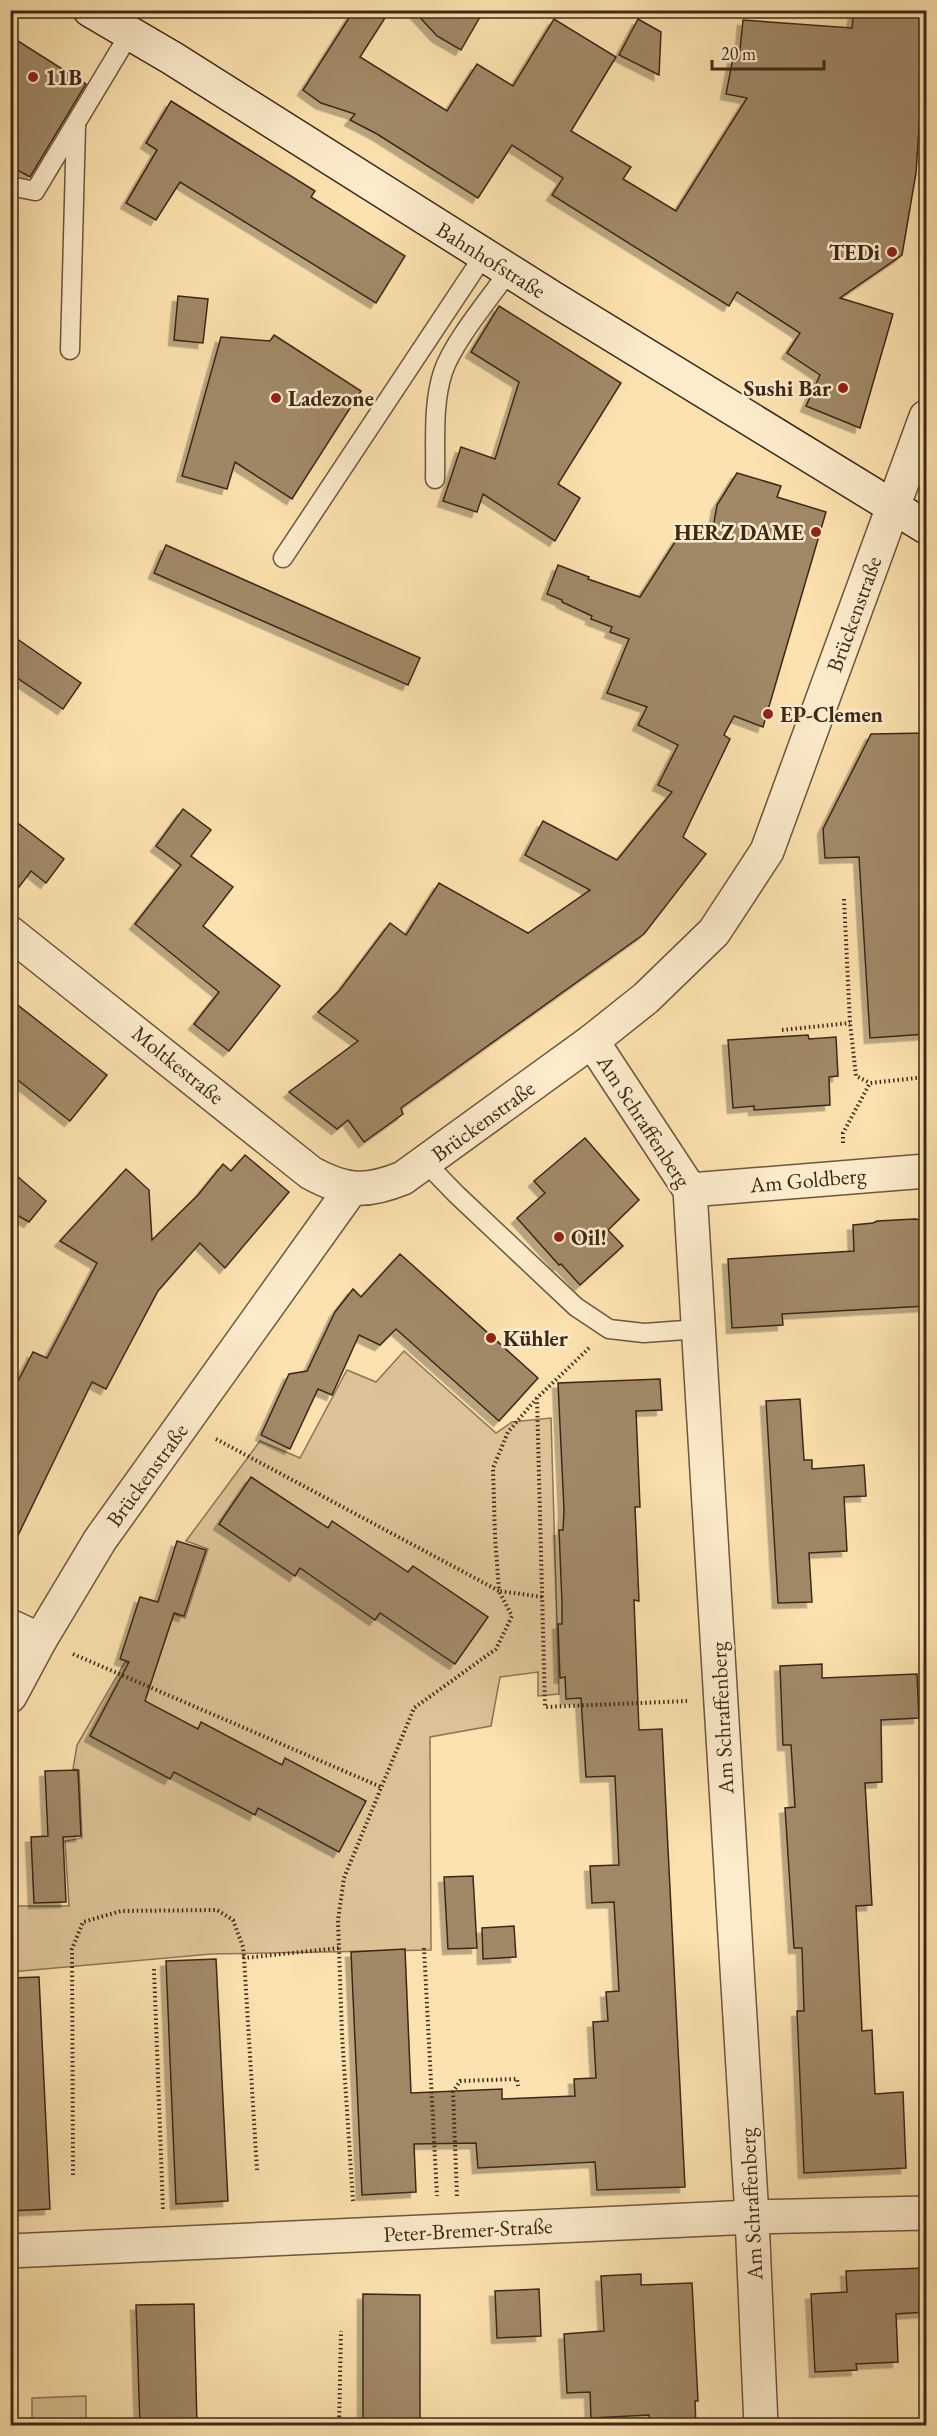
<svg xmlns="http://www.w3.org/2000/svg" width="937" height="2436" font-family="'EB Garamond',serif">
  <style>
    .green { fill: #dcc296; stroke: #8d7556; stroke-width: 1.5 }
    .building { fill: #a18967; stroke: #3e2817; stroke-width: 1.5; filter: url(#shadow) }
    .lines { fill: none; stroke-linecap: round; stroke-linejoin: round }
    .service-casing { stroke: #6e563d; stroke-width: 21 }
    .minor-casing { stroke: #6e563d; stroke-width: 36 }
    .tertiary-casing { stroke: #6e563d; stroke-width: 36 }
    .secondary-casing { stroke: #3e2817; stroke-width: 36 }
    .path { stroke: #3e2817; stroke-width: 4; stroke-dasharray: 1.5 3; stroke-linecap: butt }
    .service { stroke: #fdeccc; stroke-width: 18 }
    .minor { stroke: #fdeccc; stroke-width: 33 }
    .tertiary { stroke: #fdeccc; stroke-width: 33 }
    .secondary { stroke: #fdeccc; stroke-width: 33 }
    .poi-dot { fill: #8f2418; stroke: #fdeccc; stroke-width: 2 }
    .labels { text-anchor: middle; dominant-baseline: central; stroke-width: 5; stroke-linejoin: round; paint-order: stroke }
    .poi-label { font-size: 22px; font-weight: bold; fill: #3e2817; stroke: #fdeccc; text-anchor: start }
    .street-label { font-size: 22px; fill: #3e2817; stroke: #fdeccc }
  </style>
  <defs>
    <filter id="shadow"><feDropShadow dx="-5.5" dy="5.5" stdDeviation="0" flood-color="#0004"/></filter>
  </defs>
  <rect width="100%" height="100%" fill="#fce2b0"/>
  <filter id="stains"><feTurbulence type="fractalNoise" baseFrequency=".00333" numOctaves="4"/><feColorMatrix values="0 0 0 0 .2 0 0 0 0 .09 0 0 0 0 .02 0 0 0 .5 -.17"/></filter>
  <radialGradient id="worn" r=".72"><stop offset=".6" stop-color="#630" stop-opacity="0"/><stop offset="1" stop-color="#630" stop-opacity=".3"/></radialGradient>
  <!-- green -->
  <g class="green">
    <polygon points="404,1351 496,1433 512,1422 551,1418 559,1694 538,1696 538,1672 500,1677 491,1726 430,1737 431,1950 211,1954 11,1972 11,1906 69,1906 65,1841 82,1838 79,1770 73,1769 77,1745 125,1662 154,1671 174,1614 185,1618 208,1549 186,1541 260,1441 300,1458 347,1370 376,1382"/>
    <polygon points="86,2396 86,2425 32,2425 32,2398"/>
  </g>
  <!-- building -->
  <g class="building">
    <polygon points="354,10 390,10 360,57 447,111 477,64 513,86 554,19 616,57 571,131 631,167 623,179 676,211 747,98 726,94 733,58 739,59 743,20 852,28 854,10 927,10 916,173 902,255 840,298 893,314 860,428 806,406 820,375 787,353 800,333 737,292 729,306 552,195 563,178 512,145 478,198 377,134 350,120 355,114 321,103 303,90"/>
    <polygon points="413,10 484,10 461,50 437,36"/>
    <polygon points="638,19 661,32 659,75 619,55"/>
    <polygon points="10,36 86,84 30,177 10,166"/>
    <polygon points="171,101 315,191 311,197 405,256 376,303 180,182 156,220 126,203 157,150 146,143"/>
    <polygon points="178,296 208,299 203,343 174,340"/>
    <polygon points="499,306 621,383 558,484 580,498 555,541 483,494 477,512 443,501 461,447 495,459 519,382 471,352"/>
    <polygon points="274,335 361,391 292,499 235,462 227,489 182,476 221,337 270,341"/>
    <polygon points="737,473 781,486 777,497 826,512 763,727 734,716 724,735 730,739 683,837 706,854 644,934 401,1108 403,1114 364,1142 348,1120 337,1129 289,1092 358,1041 318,1012 339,991 390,923 406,935 439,883 528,933 590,890 525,855 543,821 617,860 672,792 658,785 678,745 638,725 647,707 607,693 629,639 610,632 612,627 591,619 592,616 562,602 562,600 547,594 558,565 589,577 588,579 640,597 682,531 711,539 717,505"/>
    <polygon points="166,545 420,658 408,685 154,573"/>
    <polygon points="10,634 81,683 63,709 10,673"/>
    <polygon points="927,733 927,1034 870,1038 859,857 825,858 823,829 871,734"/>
    <polygon points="183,809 211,830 191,856 233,887 203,926 280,986 229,1051 194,1024 219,992 135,924 181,865 156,846"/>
    <polygon points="10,817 64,859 46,883 31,871 10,899"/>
    <polygon points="10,999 107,1075 70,1121 10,1074"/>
    <polygon points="808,1035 809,1039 836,1037 838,1076 829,1077 830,1105 754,1110 754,1106 733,1108 728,1040"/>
    <polygon points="585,1138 639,1200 608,1230 623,1246 580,1285 561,1264 559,1265 517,1218 545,1193 534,1181"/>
    <polygon points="245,1155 289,1192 225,1268 200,1243 158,1291 106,1389 92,1382 10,1552 10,1397 33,1352 47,1358 97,1263 60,1241 126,1169 149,1190 152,1240 198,1195 223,1164 231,1171"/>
    <polygon points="10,1170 46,1201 29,1222 10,1211"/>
    <polygon points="915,1219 927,1221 927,1306 782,1314 783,1325 732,1328 728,1259 854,1251 853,1225 873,1223 877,1221"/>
    <polygon points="400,1254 538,1378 499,1421 396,1329 380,1345 359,1335 332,1395 318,1389 290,1449 261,1435 289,1374 307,1371 335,1312 353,1289 361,1297"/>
    <polygon points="660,1379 662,1410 636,1411 640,1507 635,1507 639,1601 634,1600 639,1730 662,1729 685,2187 597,2190 595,2162 478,2168 476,2143 414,2144 416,2192 362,2195 351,1952 405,1949 411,2093 502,2089 502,2099 575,2096 574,2079 596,2078 593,2022 608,2021 606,1992 619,1991 614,1902 592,1903 590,1866 619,1865 615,1776 586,1777 581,1698 566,1699 565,1677 560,1678 558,1624 562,1624 562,1603 559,1530 563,1530 564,1510 558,1383"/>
    <polygon points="800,1399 804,1460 812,1460 812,1469 864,1465 866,1496 844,1497 847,1551 809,1553 812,1602 778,1603 766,1401"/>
    <polygon points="251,1477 328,1528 332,1521 408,1572 413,1566 488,1617 455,1664 380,1613 375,1620 300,1568 295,1576 219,1524"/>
    <polygon points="177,1541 206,1550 184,1616 174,1613 145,1701 198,1729 201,1722 282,1765 285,1758 366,1801 339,1852 258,1808 255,1815 174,1772 170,1779 90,1736 129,1662 120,1659 140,1597 158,1602"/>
    <polygon points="822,1664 822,1678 917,1674 919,1718 881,1720 882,1782 865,1783 872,1905 856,1906 862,2031 872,2030 875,2094 903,2092 906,2168 804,2173 797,2011 804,2011 802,1948 794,1948 785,1808 795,1807 791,1745 783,1745 780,1666"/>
    <polygon points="78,1770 81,1836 63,1837 66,1902 34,1903 31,1837 48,1836 45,1771"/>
    <polygon points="473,1876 477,1948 448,1949 444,1877"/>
    <polygon points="514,1926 516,1957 483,1959 482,1928"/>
    <polygon points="216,1959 228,2201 176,2204 166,1961"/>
    <polygon points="39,1977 50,2209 10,2211 10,1978"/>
    <polygon points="924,2268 926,2312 896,2314 898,2362 856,2364 857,2370 815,2372 811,2294 847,2292 846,2271"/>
    <polygon points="641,2274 641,2285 692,2283 698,2401 695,2401 696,2426 650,2426 649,2415 591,2418 590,2392 567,2393 564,2334 604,2331 601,2276"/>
    <polygon points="539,2289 541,2336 497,2338 495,2291"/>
    <polygon points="363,2294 420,2295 420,2426 363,2426"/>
    <polygon points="194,2304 197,2426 140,2426 136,2305"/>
  </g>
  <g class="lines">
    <defs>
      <g id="service">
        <polyline points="10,186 35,191 130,33"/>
        <polyline points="70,350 76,126"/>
        <path d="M 435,479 C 436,445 432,405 443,372 C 453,342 490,298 509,271"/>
        <polyline points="283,558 484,255"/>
        <polyline points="426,1163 456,1194 576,1307 609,1329 644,1333 699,1329"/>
      </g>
      <g id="minor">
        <polyline points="592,1041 690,1190 752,2217 761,2426"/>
        <polyline points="690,1190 926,1171"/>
        <polyline points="10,1626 40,1640"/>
        <polyline points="10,1696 40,1640 100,1540 351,1189"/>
        <polyline points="10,2251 752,2217 926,2213"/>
      </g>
      <path id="tertiary" d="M 10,933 L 311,1173 C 346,1192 366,1193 403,1178 L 592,1041 L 646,998 L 714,932 L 767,851 L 926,417"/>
      <polyline id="secondary" points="90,10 172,58 554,299 926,527"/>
    </defs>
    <!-- service casing -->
    <use href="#service" class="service-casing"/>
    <!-- minor casing -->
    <use href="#minor" class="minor-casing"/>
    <!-- tertiary casing -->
    <use href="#tertiary" class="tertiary-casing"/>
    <!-- secondary casing -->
    <use href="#secondary" class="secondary-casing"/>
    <!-- path -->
    <g class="path">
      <polyline points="844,899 850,1023 856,1076 870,1083"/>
      <polyline points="782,1030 850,1023"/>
      <polyline points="843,1143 843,1133 870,1083 926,1077"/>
      <polyline points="589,1348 537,1398 545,1707 687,1701"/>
      <polyline points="216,1439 499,1591 495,1536 493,1468 508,1432 536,1399"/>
      <polyline points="73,1654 381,1787"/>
      <polyline points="424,1948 437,2196"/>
      <polyline points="154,1969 163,2210"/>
      <polyline points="257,2170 244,1958 339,1948"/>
      <polyline points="73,2175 72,1949 83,1922 121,1911 217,1910 233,1920 243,1947 244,1958"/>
      <polyline points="457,2196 453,2092 460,2081 517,2079 518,2086"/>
      <polyline points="353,2201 342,2035 338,1920 344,1878 414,1708 496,1649 512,1616 499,1591 543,1597"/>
      <polyline points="339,2426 341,2331"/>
    </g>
    <!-- service -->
    <use href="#service" class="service"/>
    <!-- minor -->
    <use href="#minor" class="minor"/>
    <!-- tertiary -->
    <use href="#tertiary" class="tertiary"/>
    <!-- secondary -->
    <use href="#secondary" class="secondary"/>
  </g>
  <!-- markers -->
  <g class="poi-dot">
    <circle cx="33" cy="77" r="6"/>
    <circle cx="892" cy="252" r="6"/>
    <circle cx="843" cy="388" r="6"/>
    <circle cx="276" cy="398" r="6"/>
    <circle cx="816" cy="532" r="6"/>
    <circle cx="768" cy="714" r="6"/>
    <circle cx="559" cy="1237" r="6"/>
    <circle cx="491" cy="1338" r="6"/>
  </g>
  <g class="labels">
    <!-- poi labels -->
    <g class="poi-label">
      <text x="45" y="77">11B</text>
      <text x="880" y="252" text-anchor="end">TEDi</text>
      <text x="831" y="388" text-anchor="end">Sushi Bar</text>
      <text x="288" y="398">Ladezone</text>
      <text x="804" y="532" text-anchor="end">HERZ DAME</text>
      <text x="780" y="714">EP-Clemen</text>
      <text x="571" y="1237">Oil!</text>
      <text x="503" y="1338">Kühler</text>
    </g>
    <!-- street labels -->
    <g class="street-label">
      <text transform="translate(491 260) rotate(32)">Bahnhofstraße</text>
      <text transform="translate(854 614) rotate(-70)">Brückenstraße</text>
      <text transform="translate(178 1065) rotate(39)">Moltkestraße</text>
      <text transform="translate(483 1121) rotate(-36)">Brückenstraße</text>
      <text transform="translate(644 1121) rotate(57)">Am Schraffenberg</text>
      <text transform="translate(808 1180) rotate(-5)">Am Goldberg</text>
      <text transform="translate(147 1475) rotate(-54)">Brückenstraße</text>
      <text transform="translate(722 1718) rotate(-93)">Am Schraffenberg</text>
      <text transform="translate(751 2204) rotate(-93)">Am Schraffenberg</text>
      <text transform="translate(468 2230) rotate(-3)">Peter-Bremer-Straße</text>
    </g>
  </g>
  <!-- margin -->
  <rect width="937" height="2436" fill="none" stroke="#fce2b0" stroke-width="36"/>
  <rect x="12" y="12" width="913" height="2412" fill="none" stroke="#3e2817" stroke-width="3"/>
  <rect x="18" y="18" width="901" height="2400" fill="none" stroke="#3e2817" stroke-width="1.5"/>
  <!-- scale -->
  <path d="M712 60v9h112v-9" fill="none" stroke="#3e2817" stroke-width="3"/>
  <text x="721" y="60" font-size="18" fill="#3e2817" stroke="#fdeccc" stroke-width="4.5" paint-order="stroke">20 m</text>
  <rect width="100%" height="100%" filter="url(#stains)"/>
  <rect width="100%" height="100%" fill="url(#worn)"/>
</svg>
